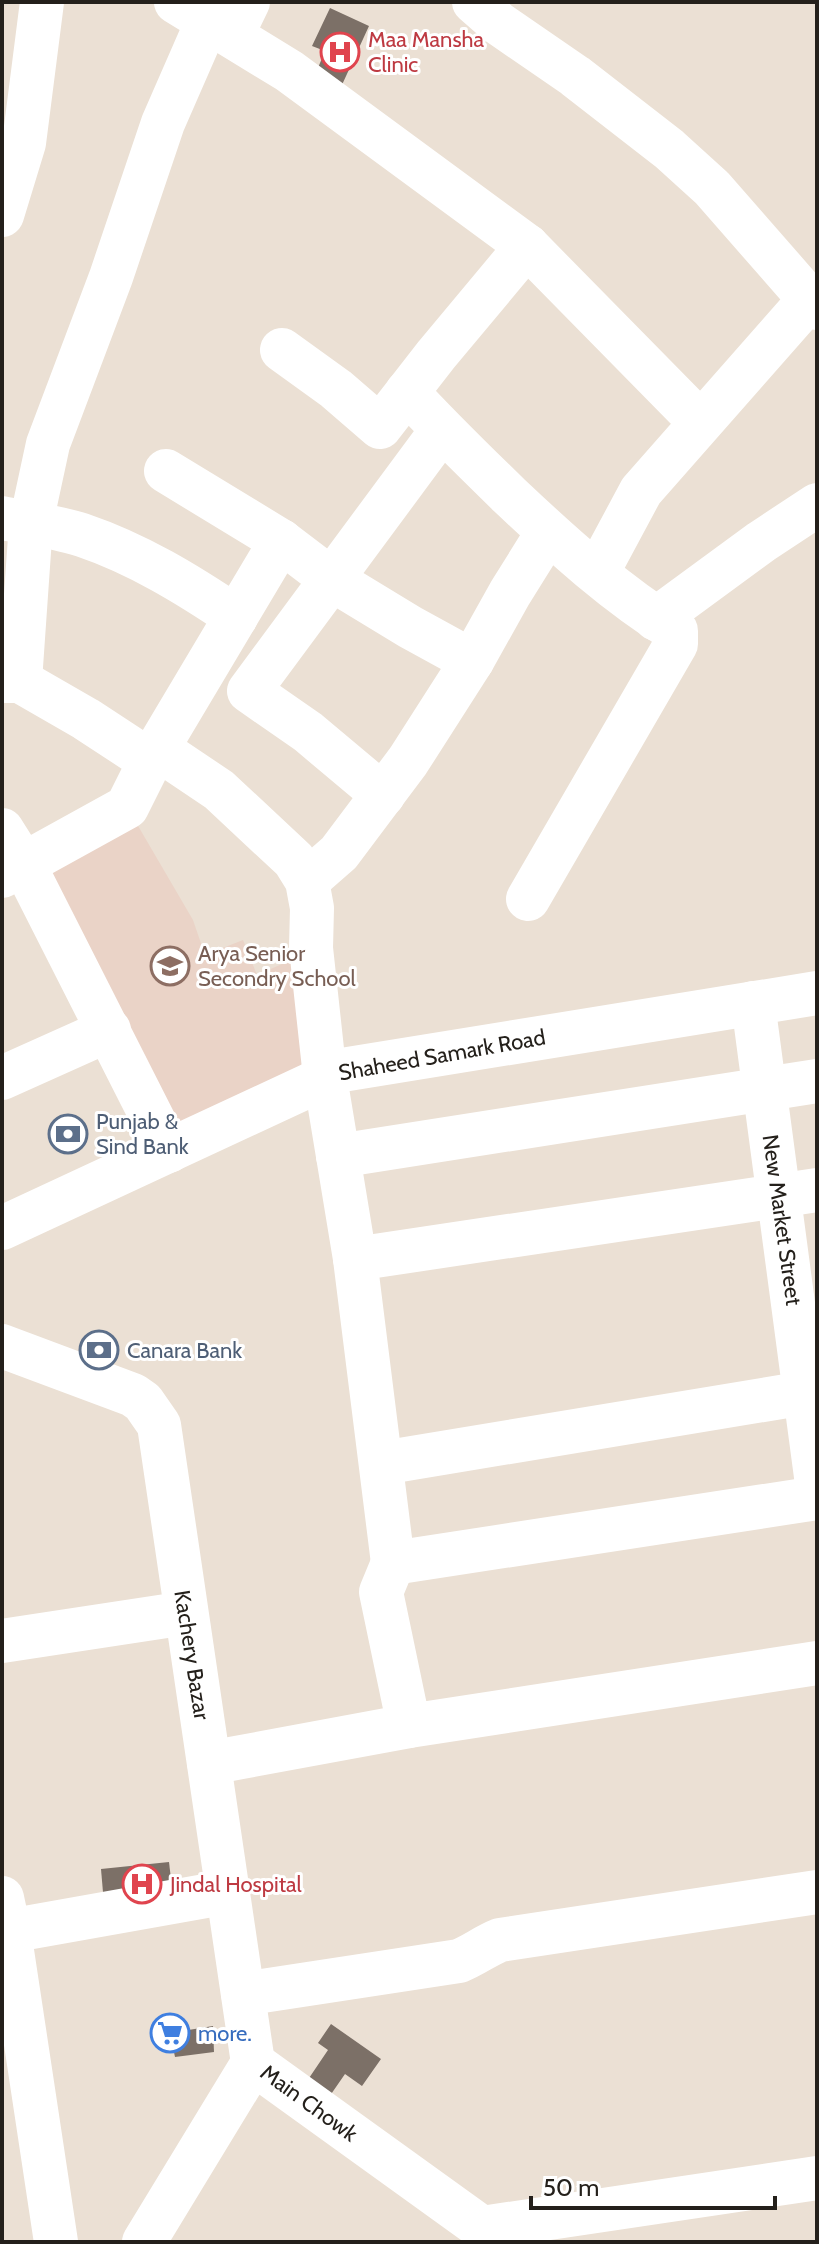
<svg xmlns="http://www.w3.org/2000/svg" width="819" height="2244" font-family="Cabin,sans-serif">
  <style>
    .education { fill: #ead3c7 }
    .building { fill: #7c7067 }
    .lines { fill: none; stroke-linecap: round; stroke-linejoin: round }
    .minor { stroke: #fff; stroke-width: 44 }
    .labels { text-anchor: middle; dominant-baseline: central; stroke-width: 6; stroke-linejoin: round; paint-order: stroke }
    .health-label { font-size: 22px; fill: #be3a42; stroke: #fff; text-anchor: start }
    .education-label { font-size: 22px; fill: #785e54; stroke: #fff; text-anchor: start }
    .street-label { font-size: 22px; fill: #24201b; stroke: #fff }
    .service-label { font-size: 22px; fill: #4e5e75; stroke: #fff; text-anchor: start }
    .shop-label { font-size: 22px; fill: #366cbe; stroke: #fff; text-anchor: start }
  </style>
  <rect width="100%" height="100%" fill="#ebe0d4"/>
  <!-- education -->
  <polygon class="education" points="127,807 193,920 205,955 243,940 257,975 298,957 313,1066 173,1132 34,864"/>
  <!-- building -->
  <g class="building">
    <polygon points="330,8 369,26 341,87 315,75 325,51 312,46"/>
    <polygon points="169,1862 173,1896 104,1904 101,1869"/>
    <polygon points="331,2024 381,2059 362,2086 345,2074 327,2100 305,2084 328,2050 318,2043"/>
    <polygon points="213,2026 214,2052 175,2057 170,2033"/>
  </g>
  <g class="lines">
    <!-- minor -->
    <g class="minor">
      <polyline points="176,2 289,71 527,246 700,422"/>
      <polyline points="474,2 498,23 575,76 669,149 712,188 817,308"/>
      <polyline points="232,35 248,2"/>
      <polyline points="2,215 24,143 42,2"/>
      <polyline points="282,350 336,389 380,427 436,355 527,246"/>
      <path d="M 407,392 C 440,428 475,462 510,496 C 562,545 616,594 676,631 L 676,644 L 528,899"/>
      <polyline points="166,471 281,541 331,579 410,627 472,661"/>
      <path d="M 2,518 C 28,523 56,527 82,535 C 138,554 187,584 236,617"/>
      <polyline points="597,573 641,491 810,299"/>
      <polyline points="656,619 761,542 817,505"/>
      <polyline points="2,681 20,681 86,719 150,761"/>
      <polyline points="20,681 31,523 48,444 111,277 163,123 208,20"/>
      <polyline points="158,749 219,790 294,860 307,881 312,908 311,948 325,1077 355,1259 393,1563 817,1498"/>
      <polyline points="383,795 308,732 249,691 442,430"/>
      <polyline points="2,830 24,865 169,1151"/>
      <polyline points="2,876 127,807 150,761 281,541"/>
      <polyline points="307,881 339,853 408,761 472,661 510,593 548,532"/>
      <polyline points="753,1003 817,1484"/>
      <polyline points="2,1078 109,1030"/>
      <polyline points="338,1156 817,1081"/>
      <polyline points="2,1228 342,1070 817,993"/>
      <polyline points="355,1259 817,1190"/>
      <polyline points="2,1346 133,1395 143,1402 159,1425 253,2063"/>
      <polyline points="382,1463 817,1391"/>
      <polyline points="393,1563 381,1592 409,1726 817,1663"/>
      <polyline points="2,1641 186,1613"/>
      <polyline points="209,1763 409,1726"/>
      <polyline points="2,1898 9,1931 56,2242"/>
      <polyline points="9,1931 228,1892"/>
      <path d="M 243,1994 L 459,1961 C 474,1955 485,1946 500,1940 L 817,1892"/>
      <polyline points="482,2228 817,2178"/>
      <polyline points="144,2242 253,2063 482,2228"/>
    </g>
  </g>
  <!-- icons -->
  <defs>
    <symbol id="hospital-ring" viewBox="-11 -11 22 22"><circle r="9.5" fill="#fff" stroke="#e0444e" stroke-width="1.5"/><path d="M-5-5h3v3.5h4V-5h3V5h-3V1.5h-4V5h-3Z" fill="#e0444e"/></symbol>
    <symbol id="school-ring" viewBox="-11 -11 22 22"><circle r="9.5" fill="#fff" stroke="#8d6e63" stroke-width="1.5"/><path d="M0-5L7-2L0 1L-7-2ZM-4 1L0 2.5L4 1V4Q0 6-4 4Z" fill="#8d6e63"/></symbol>
    <symbol id="bank-ring" viewBox="-11 -11 22 22"><circle r="9.5" fill="#fff" stroke="#5c6f8a" stroke-width="1.5"/><path d="M-6-4H6V4H-6ZM0-2.3a2.3 2.3 0 1 0 0 4.6a2.3 2.3 0 1 0 0-4.6Z" fill="#5c6f8a"/></symbol>
    <symbol id="supermarket-ring" viewBox="-11 -11 22 22"><circle r="9.5" fill="#fff" stroke="#3f7fe0" stroke-width="1.5"/><path d="M-6-5.5h2.5l.6 2H6L4.5 2H-2.5L-4.4-4H-6ZM-1.5 3.2a1.3 1.3 0 1 0 .1 0ZM3 3.2a1.3 1.3 0 1 0 .1 0Z" fill="#3f7fe0"/></symbol>
  </defs>
  <g fill-rule="evenodd">
    <use href="#hospital-ring" x="318" y="30" width="44" height="44"/>
    <use href="#school-ring" x="148" y="944" width="44" height="44"/>
    <use href="#bank-ring" x="46" y="1112" width="44" height="44"/>
    <use href="#bank-ring" x="77" y="1328" width="44" height="44"/>
    <use href="#hospital-ring" x="120" y="1862" width="44" height="44"/>
    <use href="#supermarket-ring" x="148" y="2011" width="44" height="44"/>
  </g>
  <g class="labels">
    <!-- health labels -->
    <g class="health-label">
      <text x="368" y="39">Maa Mansha<tspan x="368" dy="25">Clinic</tspan></text>
      <text x="170" y="1884">Jindal Hospital</text>
    </g>
    <!-- education labels -->
    <g class="education-label">
      <text x="198" y="953">Arya Senior<tspan x="198" dy="25">Secondry School</tspan></text>
    </g>
    <!-- street labels -->
    <g class="street-label">
      <text transform="translate(442 1055) rotate(-10)">Shaheed Samark Road</text>
      <text transform="translate(782 1220) rotate(82)">New Market Street</text>
      <text transform="translate(192 1655) rotate(81)">Kachery Bazar</text>
      <text transform="translate(309 2103) rotate(36)">Main Chowk</text>
    </g>
    <!-- service labels -->
    <g class="service-label">
      <text x="96" y="1121">Punjab &amp;<tspan x="96" dy="25">Sind Bank</tspan></text>
      <text x="127" y="1350">Canara Bank</text>
    </g>
    <!-- shop labels -->
    <g class="shop-label">
      <text x="198" y="2033">more.</text>
    </g>
  </g>
  <!-- border -->
  <rect width="819" height="2244" fill="none" stroke="#24201b" stroke-width="8"/>
  <!-- scale -->
  <path d="M531 2196v12h244v-12" fill="none" stroke="#24201b" stroke-width="4"/>
  <text x="543" y="2196" font-size="24" fill="#24201b" stroke="#ffffff" stroke-width="6" paint-order="stroke">50 m</text>
</svg>
